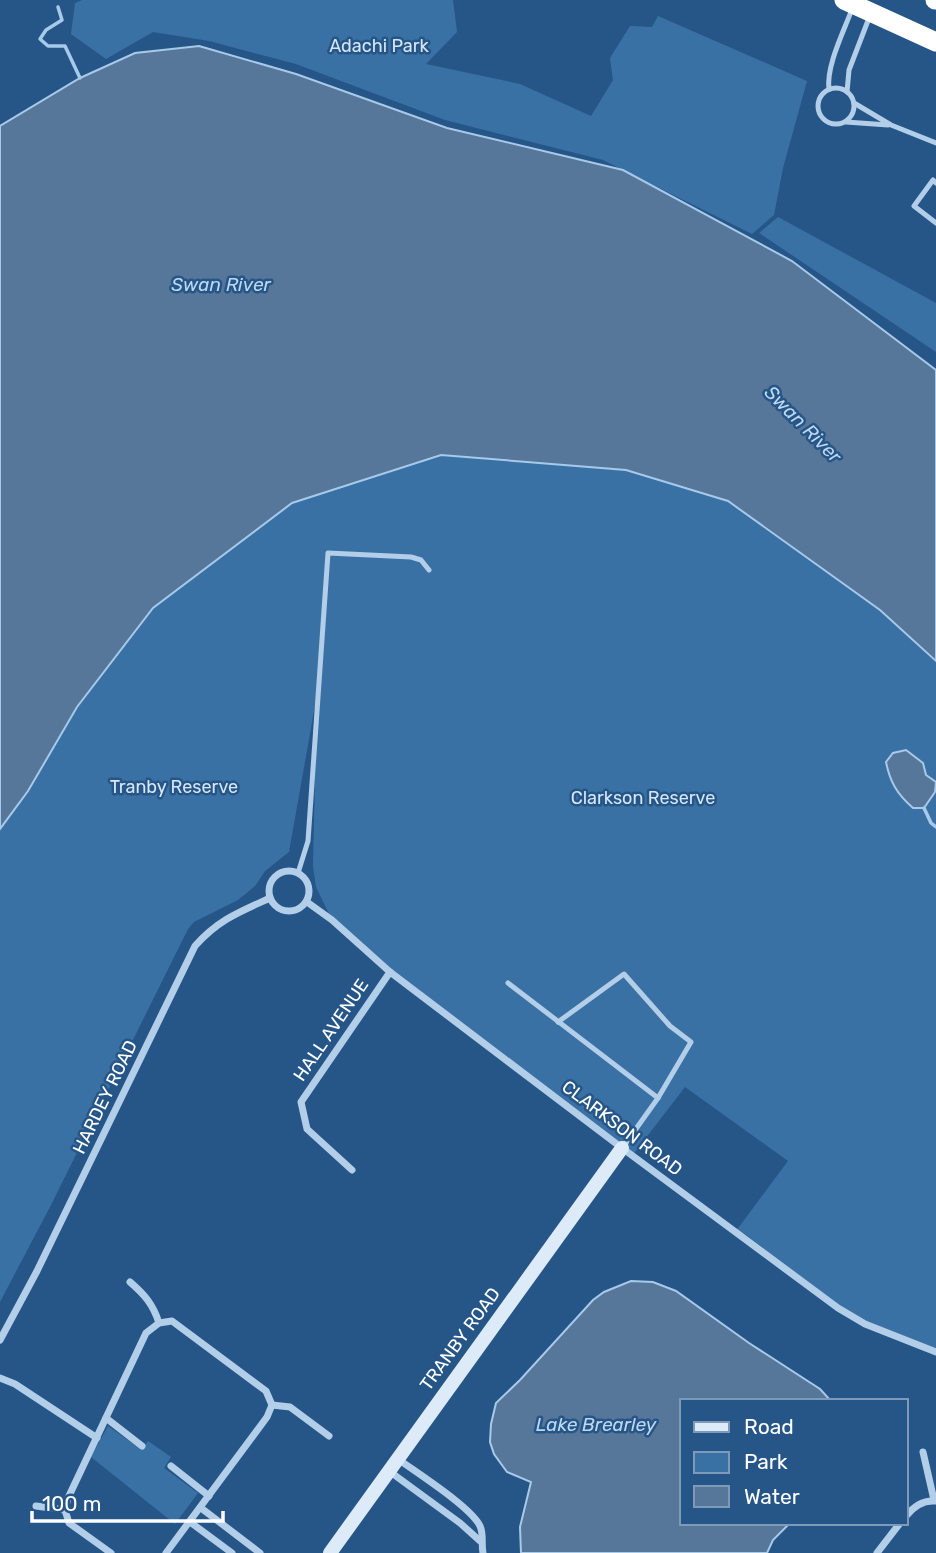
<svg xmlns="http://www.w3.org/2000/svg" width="936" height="1553" font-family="Rubik,sans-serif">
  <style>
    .green { fill: #3a71a5 }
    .water { fill: #56779a; stroke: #a7c9ea; stroke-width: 2 }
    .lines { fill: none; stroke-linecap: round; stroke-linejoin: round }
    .stream { stroke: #a7c9ea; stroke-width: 3.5 }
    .lane { stroke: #b2cee9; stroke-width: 5 }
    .street { stroke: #b2cee9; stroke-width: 7 }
    .secondary { stroke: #ddeaf8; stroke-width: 14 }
    .highway { stroke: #fff; stroke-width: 19 }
    .labels { text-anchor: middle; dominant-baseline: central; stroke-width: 5; stroke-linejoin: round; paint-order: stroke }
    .park-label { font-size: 18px; fill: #d6e7f7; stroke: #265688 }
    .street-label { font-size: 18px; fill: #fff; stroke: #265688 }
    .water-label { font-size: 19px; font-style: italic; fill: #bed8f0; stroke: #265688 }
  </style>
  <rect width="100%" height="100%" fill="#265688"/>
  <!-- green -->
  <g class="green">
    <polygon points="82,0 453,0 457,32 426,64 520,84 591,116 613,80 610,58 630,26 652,27 658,16 807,81 783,168 774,215 752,234 603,160 445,120 296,64 209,41 153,32 106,59 71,34 75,3"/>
    <polygon points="778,217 936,303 936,352 759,233"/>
    <polygon points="441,455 626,470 728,501 880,610 936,661 936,1350 865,1322 839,1306 745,1234 736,1231 788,1161 685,1087 632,1156 390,972 332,920 316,887 313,866 317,694 289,852 265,871 255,886 238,900 194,922 188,929 51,1205 0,1302 0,829 28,791 77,707 153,608 292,503"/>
    <polygon points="108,1426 142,1450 148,1441 171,1457 164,1468 198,1493 175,1524 91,1457"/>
  </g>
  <!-- water -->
  <g class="water">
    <polygon points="199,46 296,74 447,128 623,170 792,261 936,370 936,661 880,610 728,501 626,470 441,455 292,503 153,608 77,707 28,791 0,829 0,126 80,78 135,53"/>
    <path d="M 906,750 L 923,763 L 926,775 L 936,782 L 935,792 L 924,808 L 913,808 C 897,794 890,782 886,762 L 893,753 Z"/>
    <polygon points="631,1281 653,1282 676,1291 749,1343 820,1389 831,1401 682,1401 682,1523 790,1523 773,1540 767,1553 521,1553 520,1527 531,1482 507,1472 494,1454 490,1442 491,1424 496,1403 520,1380 593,1300 604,1292"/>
  </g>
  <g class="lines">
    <!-- stream -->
    <g class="stream">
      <polyline points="58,7 62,20 46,30 40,39 48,46 65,46 80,78"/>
      <polyline points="924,808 931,823 936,827"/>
    </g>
    <!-- lane -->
    <g class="lane">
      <circle cx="836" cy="106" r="18"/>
      <path d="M 829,89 C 826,66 844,31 852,9"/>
      <polyline points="847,92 849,70 869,18"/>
      <polyline points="854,103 891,125 936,143"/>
      <polyline points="846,122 888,125"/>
      <polyline points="936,183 933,180 914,206 936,223"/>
      <polyline points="298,873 308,841 328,553 411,557 421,560 429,570"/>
      <polyline points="508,983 658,1098 623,1147"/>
      <polyline points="558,1022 624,974 670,1026 691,1042 658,1098"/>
    </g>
    <!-- street -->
    <g class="street">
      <circle cx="289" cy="891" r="20"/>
      <polyline points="307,902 332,920 390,972 622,1148 838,1308 865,1324 936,1352"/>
      <polyline points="352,1170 307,1129 301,1102 390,972"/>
      <path d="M 130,1282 C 144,1294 153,1304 159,1323"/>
      <path d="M 0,1340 L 37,1271 L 195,946 C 218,920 239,912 270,898"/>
      <polyline points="0,1378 15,1384 97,1438"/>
      <polyline points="272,1405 290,1407 329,1436"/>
      <polyline points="106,1418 142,1446"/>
      <polyline points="923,1452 934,1500"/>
      <path d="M 398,1459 C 417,1473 471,1507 480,1526 C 484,1535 481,1543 483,1553"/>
      <polyline points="171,1466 209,1496"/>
      <polyline points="389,1471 460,1523 480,1541"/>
      <polyline points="36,1506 65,1510"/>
      <polyline points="201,1508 260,1553"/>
      <path d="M 906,1516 C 914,1506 923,1500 935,1501"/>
      <polyline points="190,1522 232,1553"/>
      <polyline points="111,1553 69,1523 65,1510 68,1498 146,1333 159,1323 172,1321 266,1391 272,1405 267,1417 166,1553"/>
      <polyline points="877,1553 900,1523"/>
    </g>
    <!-- secondary -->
    <polyline class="secondary" points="330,1553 622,1148"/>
    <!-- highway -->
    <g class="highway">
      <polyline points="844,0 936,42"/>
      <polyline points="935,0 936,0"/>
    </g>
  </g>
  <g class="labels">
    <!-- park labels -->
    <g class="park-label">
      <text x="379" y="46">Adachi Park</text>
      <text x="174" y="787">Tranby Reserve</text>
      <text x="643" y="798">Clarkson Reserve</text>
    </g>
    <!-- street labels -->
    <g class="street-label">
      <text transform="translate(331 1030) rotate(-56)">HALL AVENUE</text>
      <text transform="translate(105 1097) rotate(-64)">HARDEY ROAD</text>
      <text transform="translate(622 1128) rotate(37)">CLARKSON ROAD</text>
      <text transform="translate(460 1339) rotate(-54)">TRANBY ROAD</text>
    </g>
    <!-- water labels -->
    <g class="water-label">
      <text x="221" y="284">Swan River</text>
      <text transform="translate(803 424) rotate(45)">Swan River</text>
      <text x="596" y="1424">Lake Brearley</text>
    </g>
  </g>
  <!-- legend -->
  <rect x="680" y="1399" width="228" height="126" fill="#265688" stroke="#7d9ab8" stroke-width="2"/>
  <rect x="694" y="1422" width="35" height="10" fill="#ddeaf8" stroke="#7d9ab8" stroke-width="2"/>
  <text x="744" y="1434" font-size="21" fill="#ffffff">Road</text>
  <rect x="694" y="1452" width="35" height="21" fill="#3a71a5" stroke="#7d9ab8" stroke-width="2"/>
  <text x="744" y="1469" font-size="21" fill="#ffffff">Park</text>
  <rect x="694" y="1486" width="35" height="21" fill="#56779a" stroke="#7d9ab8" stroke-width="2"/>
  <text x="744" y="1504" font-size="21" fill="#ffffff">Water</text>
  <!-- scale -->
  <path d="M32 1511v10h191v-10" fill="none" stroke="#ffffff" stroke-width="3.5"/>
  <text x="42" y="1511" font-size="21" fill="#ffffff" stroke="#265688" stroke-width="5" paint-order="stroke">100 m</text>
</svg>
